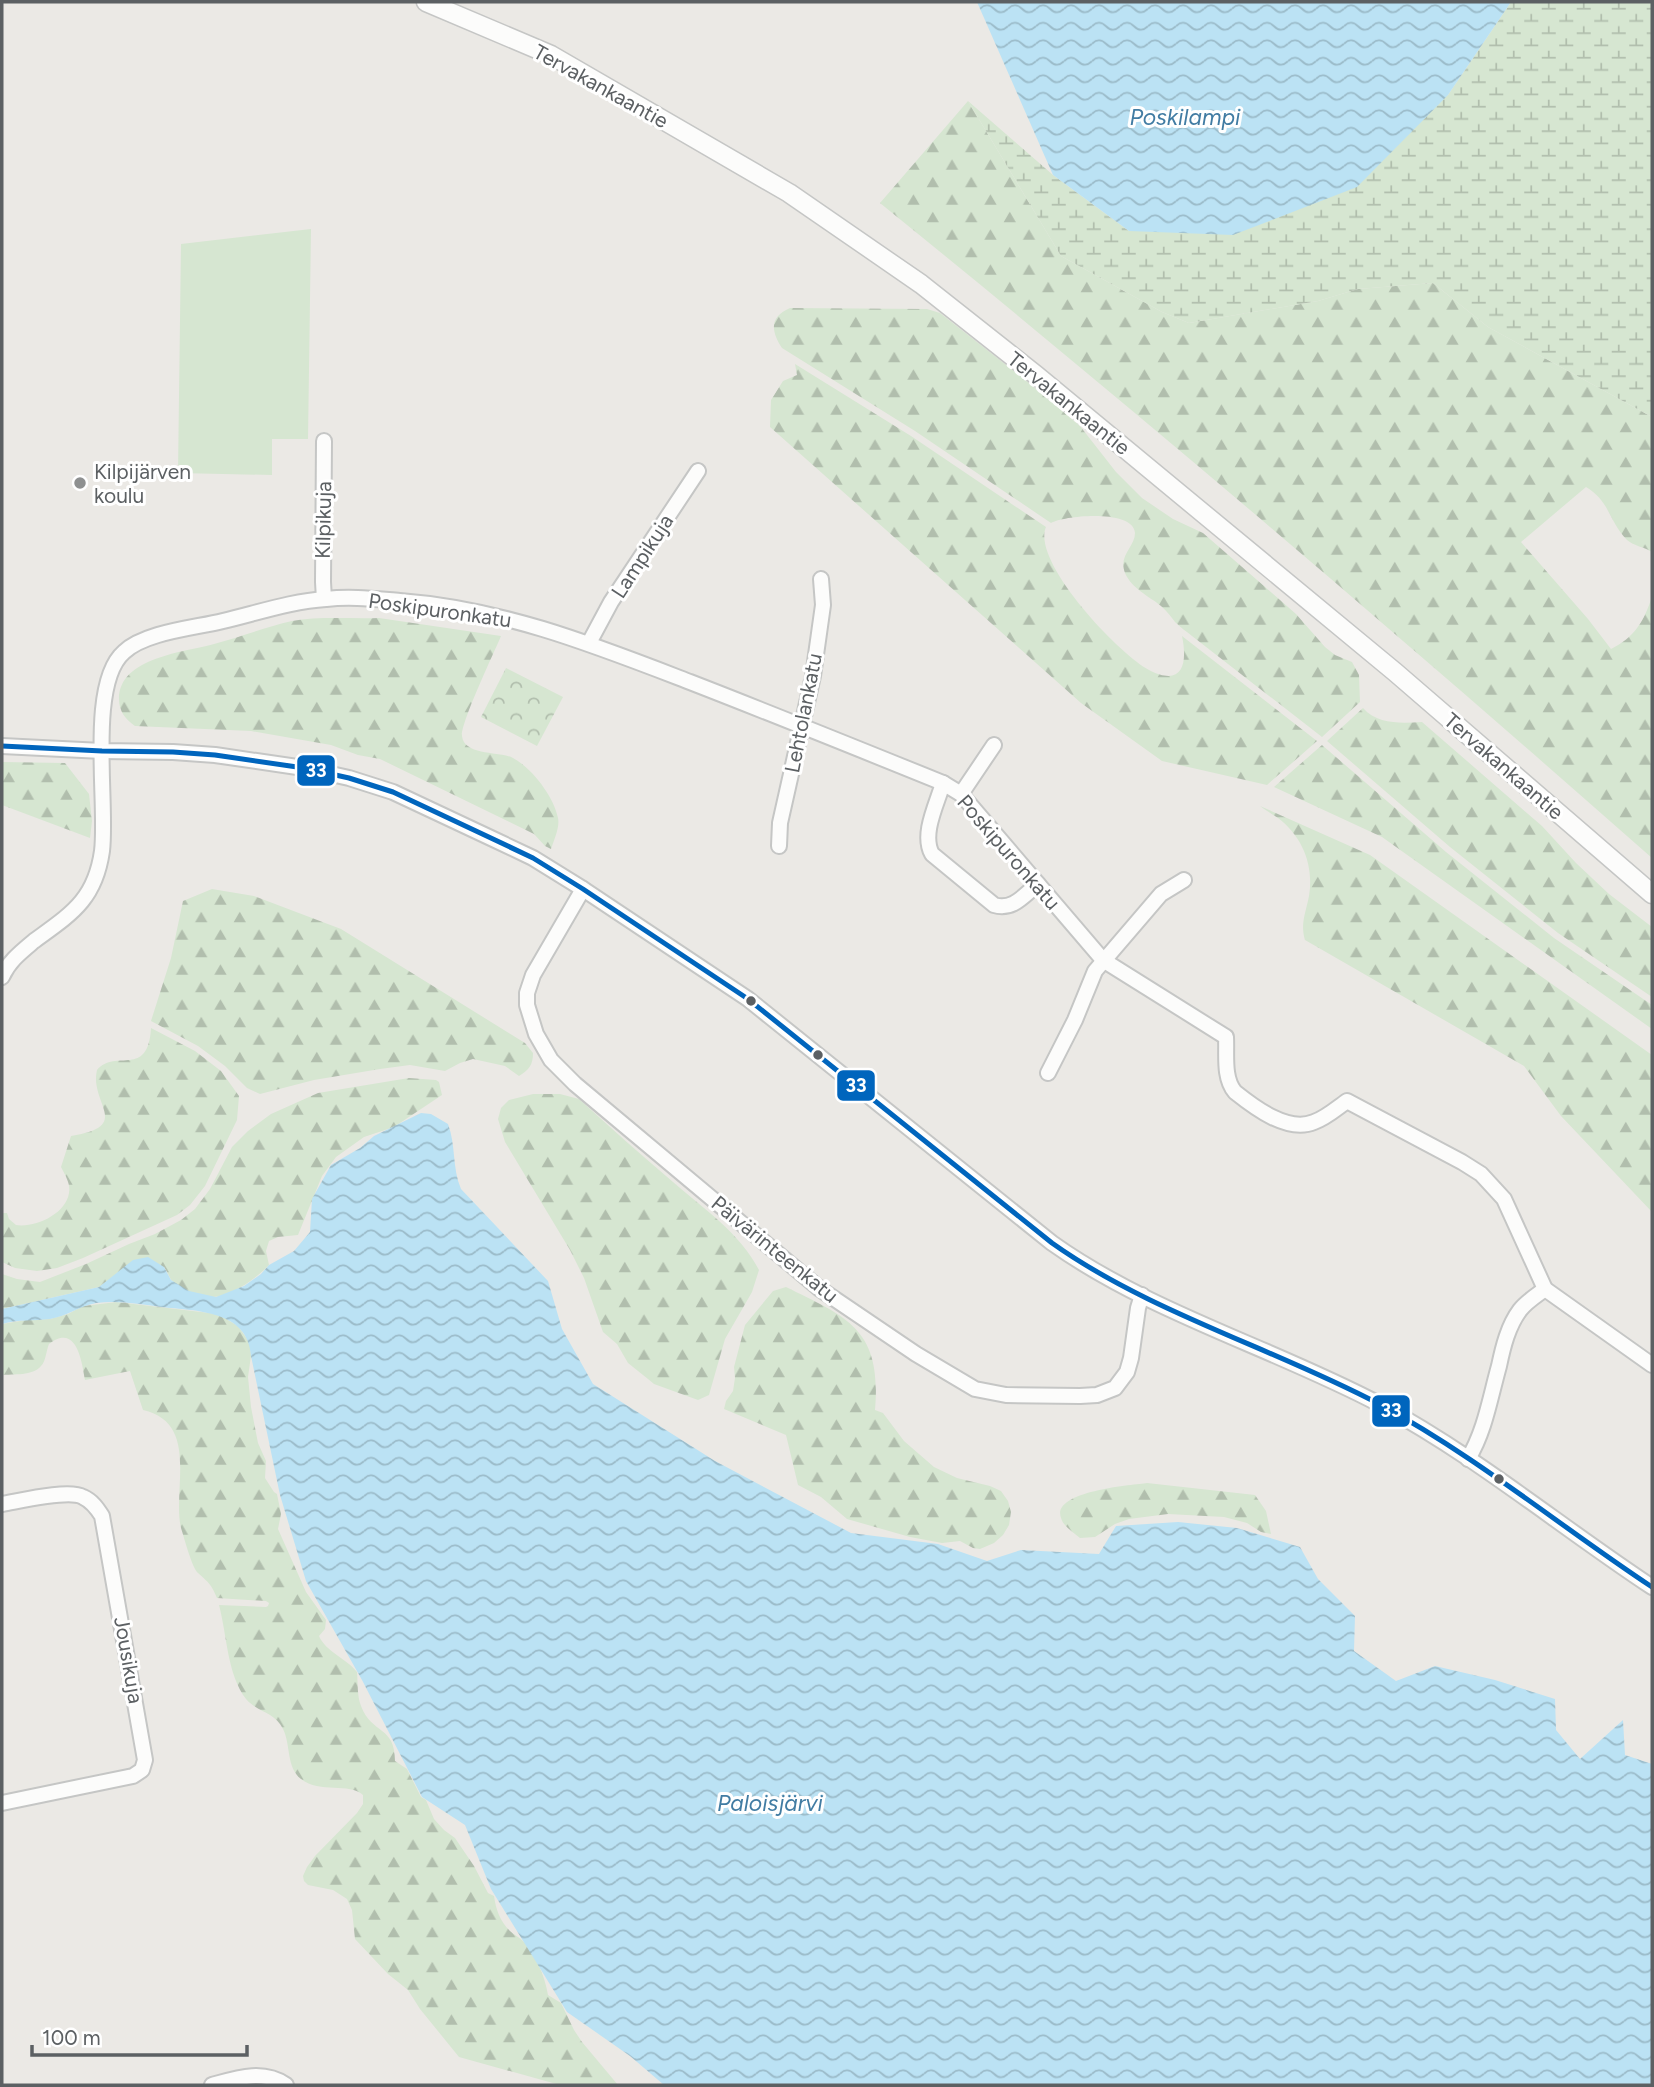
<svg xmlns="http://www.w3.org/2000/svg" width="1654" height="2087" font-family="Figtree,sans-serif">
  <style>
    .forest { fill: url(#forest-firs) }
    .wetland { fill: url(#wetland-marsh) }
    .park { fill: url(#park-crowns) }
    .pitch { fill: #d6e6d1 }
    .water { fill: url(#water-waves) }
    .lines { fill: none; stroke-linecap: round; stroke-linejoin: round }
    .minor-casing { stroke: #c5c6c5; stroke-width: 18 }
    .tertiary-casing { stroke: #c5c6c5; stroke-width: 21 }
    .minor { stroke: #fcfcfb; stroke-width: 14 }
    .tertiary { stroke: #fcfcfb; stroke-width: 18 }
    .bus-1-casing { stroke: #fff; stroke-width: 10 }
    .bus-1 { stroke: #0065bd; stroke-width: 5 }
    .poi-dot { fill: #8e9090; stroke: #fff; stroke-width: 2.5 }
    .bus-dot { fill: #5c6063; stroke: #fff; stroke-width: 2.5 }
    .labels { text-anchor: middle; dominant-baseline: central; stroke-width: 6; stroke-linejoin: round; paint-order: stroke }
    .street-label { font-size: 21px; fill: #5c6063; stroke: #fff }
    .poi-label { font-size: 21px; fill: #5c6063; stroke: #fff; text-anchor: start }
    .water-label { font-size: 23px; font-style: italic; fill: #417ca3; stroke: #fff }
    .line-badge { stroke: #fff; stroke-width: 2.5 }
    .badge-label { font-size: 19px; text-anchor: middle; font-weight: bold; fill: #fff }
  </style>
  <defs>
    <pattern id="forest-firs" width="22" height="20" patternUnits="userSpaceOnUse" patternTransform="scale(1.75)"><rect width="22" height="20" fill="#d6e6d1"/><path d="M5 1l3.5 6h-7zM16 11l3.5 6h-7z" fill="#b1bead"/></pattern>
    <pattern id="wetland-marsh" width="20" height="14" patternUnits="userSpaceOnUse" patternTransform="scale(1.75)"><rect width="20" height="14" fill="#d6e6d1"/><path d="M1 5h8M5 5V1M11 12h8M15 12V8" fill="none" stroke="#b1bead"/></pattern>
    <pattern id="park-crowns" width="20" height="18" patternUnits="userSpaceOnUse" patternTransform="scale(1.75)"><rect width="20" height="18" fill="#d6e6d1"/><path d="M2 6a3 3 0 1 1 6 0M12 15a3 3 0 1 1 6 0" fill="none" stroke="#b1bead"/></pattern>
    <pattern id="water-waves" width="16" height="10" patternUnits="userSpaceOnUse" patternTransform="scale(1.75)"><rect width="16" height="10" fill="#bbe2f4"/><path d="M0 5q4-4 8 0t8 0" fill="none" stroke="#9bbbc9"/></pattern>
  </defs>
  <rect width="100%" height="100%" fill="#ebe9e5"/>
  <!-- forest -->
  <g class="forest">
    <path d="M 968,101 L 1061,256 L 1162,312 L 1189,323 L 1318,301 L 1358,289 L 1433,283 L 1488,327 L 1652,417 L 1652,552 C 1644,547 1634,546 1627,540 C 1609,522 1610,501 1586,487 L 1521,542 L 1588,619 L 1611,649 C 1634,638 1645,620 1652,596 L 1652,858 C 1399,635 1143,416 880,203 Z"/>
    <path d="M 790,308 L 927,309 L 940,313 L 1029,383 L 1080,426 L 1116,472 L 1142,498 L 1173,519 L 1203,533 L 1296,614 L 1325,647 L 1335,655 L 1352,662 L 1359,675 L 1360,702 L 1322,737 L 1192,636 C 1187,632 1180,627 1175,622 C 1171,617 1167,611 1161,606 C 1149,596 1132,589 1125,573 C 1118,555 1135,547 1135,533 C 1134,509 1065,515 1051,523 L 915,431 L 782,348 C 771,331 769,317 790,308 Z"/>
    <path d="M 795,364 L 911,436 L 1046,527 C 1031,562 1119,654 1149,670 C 1182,687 1188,665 1182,636 L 1317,741 L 1267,785 L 1162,761 L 1081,703 L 770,427 L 771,400 L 783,381 L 797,375 Z"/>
    <path d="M 379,618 L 501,636 C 494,653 461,722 462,736 C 464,756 500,751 513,758 C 532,768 554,797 558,818 C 560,827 554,840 551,849 L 545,846 L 534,834 L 380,759 L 358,755 L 331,745 L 251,731 L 135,726 C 125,719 119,711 119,699 C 119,657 186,652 214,644 C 240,637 266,627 292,621 C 318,616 352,619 379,618 Z"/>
    <path d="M 1363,708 C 1378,725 1402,723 1422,722 L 1542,826 L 1576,863 L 1609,894 L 1652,927 L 1652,997 L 1558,933 L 1450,847 L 1327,741 Z"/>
    <polygon points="1322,745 1446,852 1554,938 1652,1005 1652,1029 1382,837 1274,787"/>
    <polygon points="2,762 65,763 89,794 92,821 90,838 2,805"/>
    <path d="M 1260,806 L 1370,855 L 1652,1055 L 1652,1212 L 1561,1116 L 1524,1066 L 1305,940 C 1300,924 1306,912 1309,896 C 1314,866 1303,837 1278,818 C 1272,814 1265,810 1260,806 Z"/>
    <path d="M 212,889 L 254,896 L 341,929 L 525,1043 L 533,1053 C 533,1065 529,1070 519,1076 L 505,1066 L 473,1059 L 460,1063 L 445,1071 L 410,1065 L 380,1069 L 314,1080 L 260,1094 L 247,1088 L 225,1066 L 198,1046 L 151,1021 L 171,958 L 183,901 Z"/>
    <path d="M 151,1028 L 195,1051 L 221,1071 L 239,1096 L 237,1120 L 205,1186 L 190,1205 L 177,1215 L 83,1258 L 57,1268 L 37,1271 L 15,1268 L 2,1262 L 2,1213 L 7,1213 L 9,1219 L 16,1225 C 35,1228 66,1214 69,1193 C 71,1184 65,1175 61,1167 L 71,1136 C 134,1126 89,1104 97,1070 C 116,1048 148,1079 151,1028 Z"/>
    <path d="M 409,1078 L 436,1080 L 439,1082 L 442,1095 L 394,1127 L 364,1137 L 336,1157 L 322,1176 L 298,1235 L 278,1237 L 269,1241 L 266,1251 L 269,1265 C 258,1277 231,1297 213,1297 C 200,1297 182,1290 172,1281 C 169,1277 167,1271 164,1267 L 114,1276 L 99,1287 L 2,1309 L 2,1274 L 17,1279 L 40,1282 L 86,1264 L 129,1244 L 155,1234 L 181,1220 L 195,1209 L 210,1189 L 232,1147 L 248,1131 L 271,1114 L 318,1093 Z"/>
    <path d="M 533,1094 L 560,1094 L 579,1099 C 610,1127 641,1155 673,1182 C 704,1209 740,1233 759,1270 L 752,1292 L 725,1339 L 709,1395 L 698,1400 L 654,1384 L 648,1379 L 628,1363 L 617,1344 L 603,1332 L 584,1278 L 570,1250 L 505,1142 L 498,1119 L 501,1108 L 509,1100 Z"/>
    <path d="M 786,1287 C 849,1318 882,1330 875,1410 L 883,1413 L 904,1441 L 934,1467 L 957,1478 L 990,1486 L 1001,1491 L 1008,1501 L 1011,1512 L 1009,1525 L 1003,1535 L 994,1543 L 980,1549 L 973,1548 L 960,1541 L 942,1543 L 910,1537 L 847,1519 L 821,1497 L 798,1485 L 786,1435 L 724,1409 L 726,1401 L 733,1391 L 735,1378 L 734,1367 L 745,1325 L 773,1291 Z"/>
    <path d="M 117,1302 L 218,1314 L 238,1326 L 250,1343 L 251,1356 L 248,1377 L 251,1407 L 258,1443 L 266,1461 L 265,1478 L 274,1492 L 277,1494 L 281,1514 L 278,1529 L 306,1592 L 326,1620 L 325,1629 L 319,1636 C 326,1652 346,1658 357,1672 C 358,1683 357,1696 361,1706 C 372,1735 395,1725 395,1761 L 407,1769 L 421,1797 L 426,1800 L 434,1819 L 444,1830 L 455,1838 L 474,1866 L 488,1893 L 494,1896 C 496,1910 500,1921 510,1931 C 514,1935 519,1937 523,1941 C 536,1954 545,1977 548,1995 L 561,2003 L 574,2030 L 582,2042 L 618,2085 L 560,2085 L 459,2057 L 420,2009 L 408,1990 L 388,1974 L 355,1939 L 352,1910 L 347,1899 L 333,1890 L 308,1885 L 304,1881 L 303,1876 L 307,1867 L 315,1856 L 357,1813 L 363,1804 L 363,1795 C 349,1782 320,1794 301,1779 C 286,1767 291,1745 283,1729 C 275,1712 257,1712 246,1699 C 227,1674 227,1635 219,1605 L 266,1607 L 268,1606 L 269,1603 L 266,1601 L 217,1598 C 211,1584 209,1583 198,1573 C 192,1568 184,1537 181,1528 C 172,1489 200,1423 143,1410 L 130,1371 L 85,1380 C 82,1363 77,1322 49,1344 C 46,1351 46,1361 41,1366 C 33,1376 13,1374 2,1375 L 2,1324 L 26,1320 L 50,1319 L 68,1314 L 83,1306 Z"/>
    <path d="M 1147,1483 L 1255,1495 L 1266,1511 L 1271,1534 L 1261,1532 L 1247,1523 L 1224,1517 L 1168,1514 L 1129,1519 L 1115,1524 L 1095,1537 L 1080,1538 C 1073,1532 1063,1526 1061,1518 C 1051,1491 1132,1485 1147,1483 Z"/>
  </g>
  <!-- wetland -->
  <polygon class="wetland" points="1511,2 1652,2 1652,417 1488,327 1433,283 1358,289 1318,301 1189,323 1162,312 1061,256 968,101 1053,175 1129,231 1448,95"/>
  <!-- park -->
  <polygon class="park" points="506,668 563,697 537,746 481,717"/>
  <!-- pitch -->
  <polygon class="pitch" points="311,229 308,439 272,439 272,475 178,473 181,244"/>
  <!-- water -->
  <g class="water">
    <polygon points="977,2 1511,2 1448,95 1357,187 1233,235 1129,231 1053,175"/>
    <path d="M 421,1113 L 431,1114 L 448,1124 C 456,1145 452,1168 461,1189 L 548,1281 L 562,1329 L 593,1384 L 715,1461 L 851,1533 L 938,1544 L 987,1561 L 1021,1550 L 1099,1554 L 1116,1526 L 1178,1522 L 1237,1528 L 1300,1547 L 1318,1579 L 1355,1616 L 1354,1651 L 1396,1681 L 1435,1666 L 1495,1680 L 1555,1699 L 1556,1730 L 1580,1759 L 1623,1720 L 1625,1755 L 1652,1764 L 1652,2085 L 664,2085 L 630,2056 L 567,2012 L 491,1889 L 465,1825 L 422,1797 L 362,1680 L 306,1581 L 280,1495 L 251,1356 C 248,1310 196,1311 161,1307 C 140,1304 118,1300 96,1303 C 80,1306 67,1316 50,1319 C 34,1321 18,1319 2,1324 L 2,1309 L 99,1287 L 133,1260 L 148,1257 L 164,1267 L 171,1280 L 189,1291 L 216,1297 L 244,1286 L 261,1274 L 269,1265 L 294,1251 L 310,1232 L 312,1199 L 331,1165 L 360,1148 L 374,1136 Z"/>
  </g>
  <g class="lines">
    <defs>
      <g id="minor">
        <polyline points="324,441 323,582 324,599"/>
        <polyline points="589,643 611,602 698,471"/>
        <path d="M 2,746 L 102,751 L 173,752 L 215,755 L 304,768 L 349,778 L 393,792 L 493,839 L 533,858 L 583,889 L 748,999 L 1052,1243 C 1149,1312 1273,1348 1379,1404 C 1476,1456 1561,1527 1652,1587"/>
        <path d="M 943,783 C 937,804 921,834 932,854 L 994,905 C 1013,911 1024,895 1038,884"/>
        <polyline points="961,794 994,745"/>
        <polyline points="779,846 780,823 813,676 823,605 821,579"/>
        <polyline points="583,889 533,975 527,993 527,1005 536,1034 551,1060 575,1084 820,1289 916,1354 975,1389 1006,1395 1080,1396 1097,1395 1115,1388 1127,1372 1131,1358 1138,1308 1142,1295"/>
        <path d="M 2,977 C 9,961 21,952 34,941 C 71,914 95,900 102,851 C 108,804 87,684 124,652 C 145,632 195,628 223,621 C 257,613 292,601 326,599 C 351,596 375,599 400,601 C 504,609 594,645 690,682 C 775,715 859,749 943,783 L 961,794 L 1103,960 L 1226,1037 C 1227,1054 1223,1078 1235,1092 C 1255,1108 1288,1133 1314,1122 C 1326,1118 1337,1108 1347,1101 L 1462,1162 L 1481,1174 L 1504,1199 L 1545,1289 L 1652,1365"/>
        <polyline points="1048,1073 1075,1020 1095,971 1161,894 1184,880"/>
        <path d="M 1468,1459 C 1485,1431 1490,1398 1499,1366 C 1503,1347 1508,1326 1520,1310 C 1526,1302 1537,1295 1545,1289"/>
        <path d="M 2,1504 C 20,1501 69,1489 83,1497 C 92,1501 97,1508 102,1516 L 145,1760 L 142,1770 L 133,1776 L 2,1803"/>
        <path d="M 212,2085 C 237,2078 263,2069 286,2085"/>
      </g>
      <polyline id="tertiary" points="426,2 551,55 789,193 921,284 1036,375 1395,672 1652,894"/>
    </defs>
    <!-- minor casing -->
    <use href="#minor" class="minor-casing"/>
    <!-- tertiary casing -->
    <use href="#tertiary" class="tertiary-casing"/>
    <!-- minor -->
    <use href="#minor" class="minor"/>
    <!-- tertiary -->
    <use href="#tertiary" class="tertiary"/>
    <defs>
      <path id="bus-1" d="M 2,746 L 102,751 L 173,752 L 215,755 L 304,768 L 349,778 L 393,792 L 493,839 L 533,858 L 583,889 L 748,999 L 1052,1243 C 1149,1312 1273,1348 1379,1404 C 1476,1456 1561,1527 1652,1587"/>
    </defs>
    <!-- bus-1 casing -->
    <use href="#bus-1" class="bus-1-casing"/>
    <!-- bus-1 -->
    <use href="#bus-1" class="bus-1"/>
  </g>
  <!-- markers -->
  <circle class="poi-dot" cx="80" cy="483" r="7"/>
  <g class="bus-dot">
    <circle cx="751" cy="1001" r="6"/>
    <circle cx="818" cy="1055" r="6"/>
    <circle cx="1499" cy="1479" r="6"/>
  </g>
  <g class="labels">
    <!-- street labels -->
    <g class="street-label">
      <text transform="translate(601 86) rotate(29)">Tervakankaantie</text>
      <text transform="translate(1069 403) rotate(39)">Tervakankaantie</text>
      <text transform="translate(323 520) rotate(-89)">Kilpikuja</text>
      <text transform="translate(642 556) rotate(-57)">Lampikuja</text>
      <text transform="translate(440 610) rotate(8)">Poskipuronkatu</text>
      <text transform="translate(803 713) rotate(-79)">Lehtolankatu</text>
      <text transform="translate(1504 766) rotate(41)">Tervakankaantie</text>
      <text transform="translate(1009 852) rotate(49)">Poskipuronkatu</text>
      <text transform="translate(775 1249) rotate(39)">Päivärinteenkatu</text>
      <text transform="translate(129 1660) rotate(80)">Jousikuja</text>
    </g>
    <!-- poi labels -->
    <g class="poi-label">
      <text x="94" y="471">Kilpijärven<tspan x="94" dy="24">koulu</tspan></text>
    </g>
    <!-- water labels -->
    <g class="water-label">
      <text x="1185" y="117">Poskilampi</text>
      <text x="770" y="1803">Paloisjärvi</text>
    </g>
  </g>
  <g class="line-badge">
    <rect x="296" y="754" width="40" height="33" rx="7" fill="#0065bd"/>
    <rect x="836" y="1069" width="40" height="33" rx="7" fill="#0065bd"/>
    <rect x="1371" y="1394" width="40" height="34" rx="7" fill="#0065bd"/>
  </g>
  <g class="badge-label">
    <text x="316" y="777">33</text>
    <text x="856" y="1092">33</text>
    <text x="1391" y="1417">33</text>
  </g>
  <!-- border -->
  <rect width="1654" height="2087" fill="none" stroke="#5c6063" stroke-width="7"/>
  <!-- scale -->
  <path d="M32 2045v10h215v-10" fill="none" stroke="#5c6063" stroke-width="3.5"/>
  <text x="42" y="2045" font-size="21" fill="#5c6063" stroke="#ffffff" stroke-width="5" paint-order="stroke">100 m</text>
</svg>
